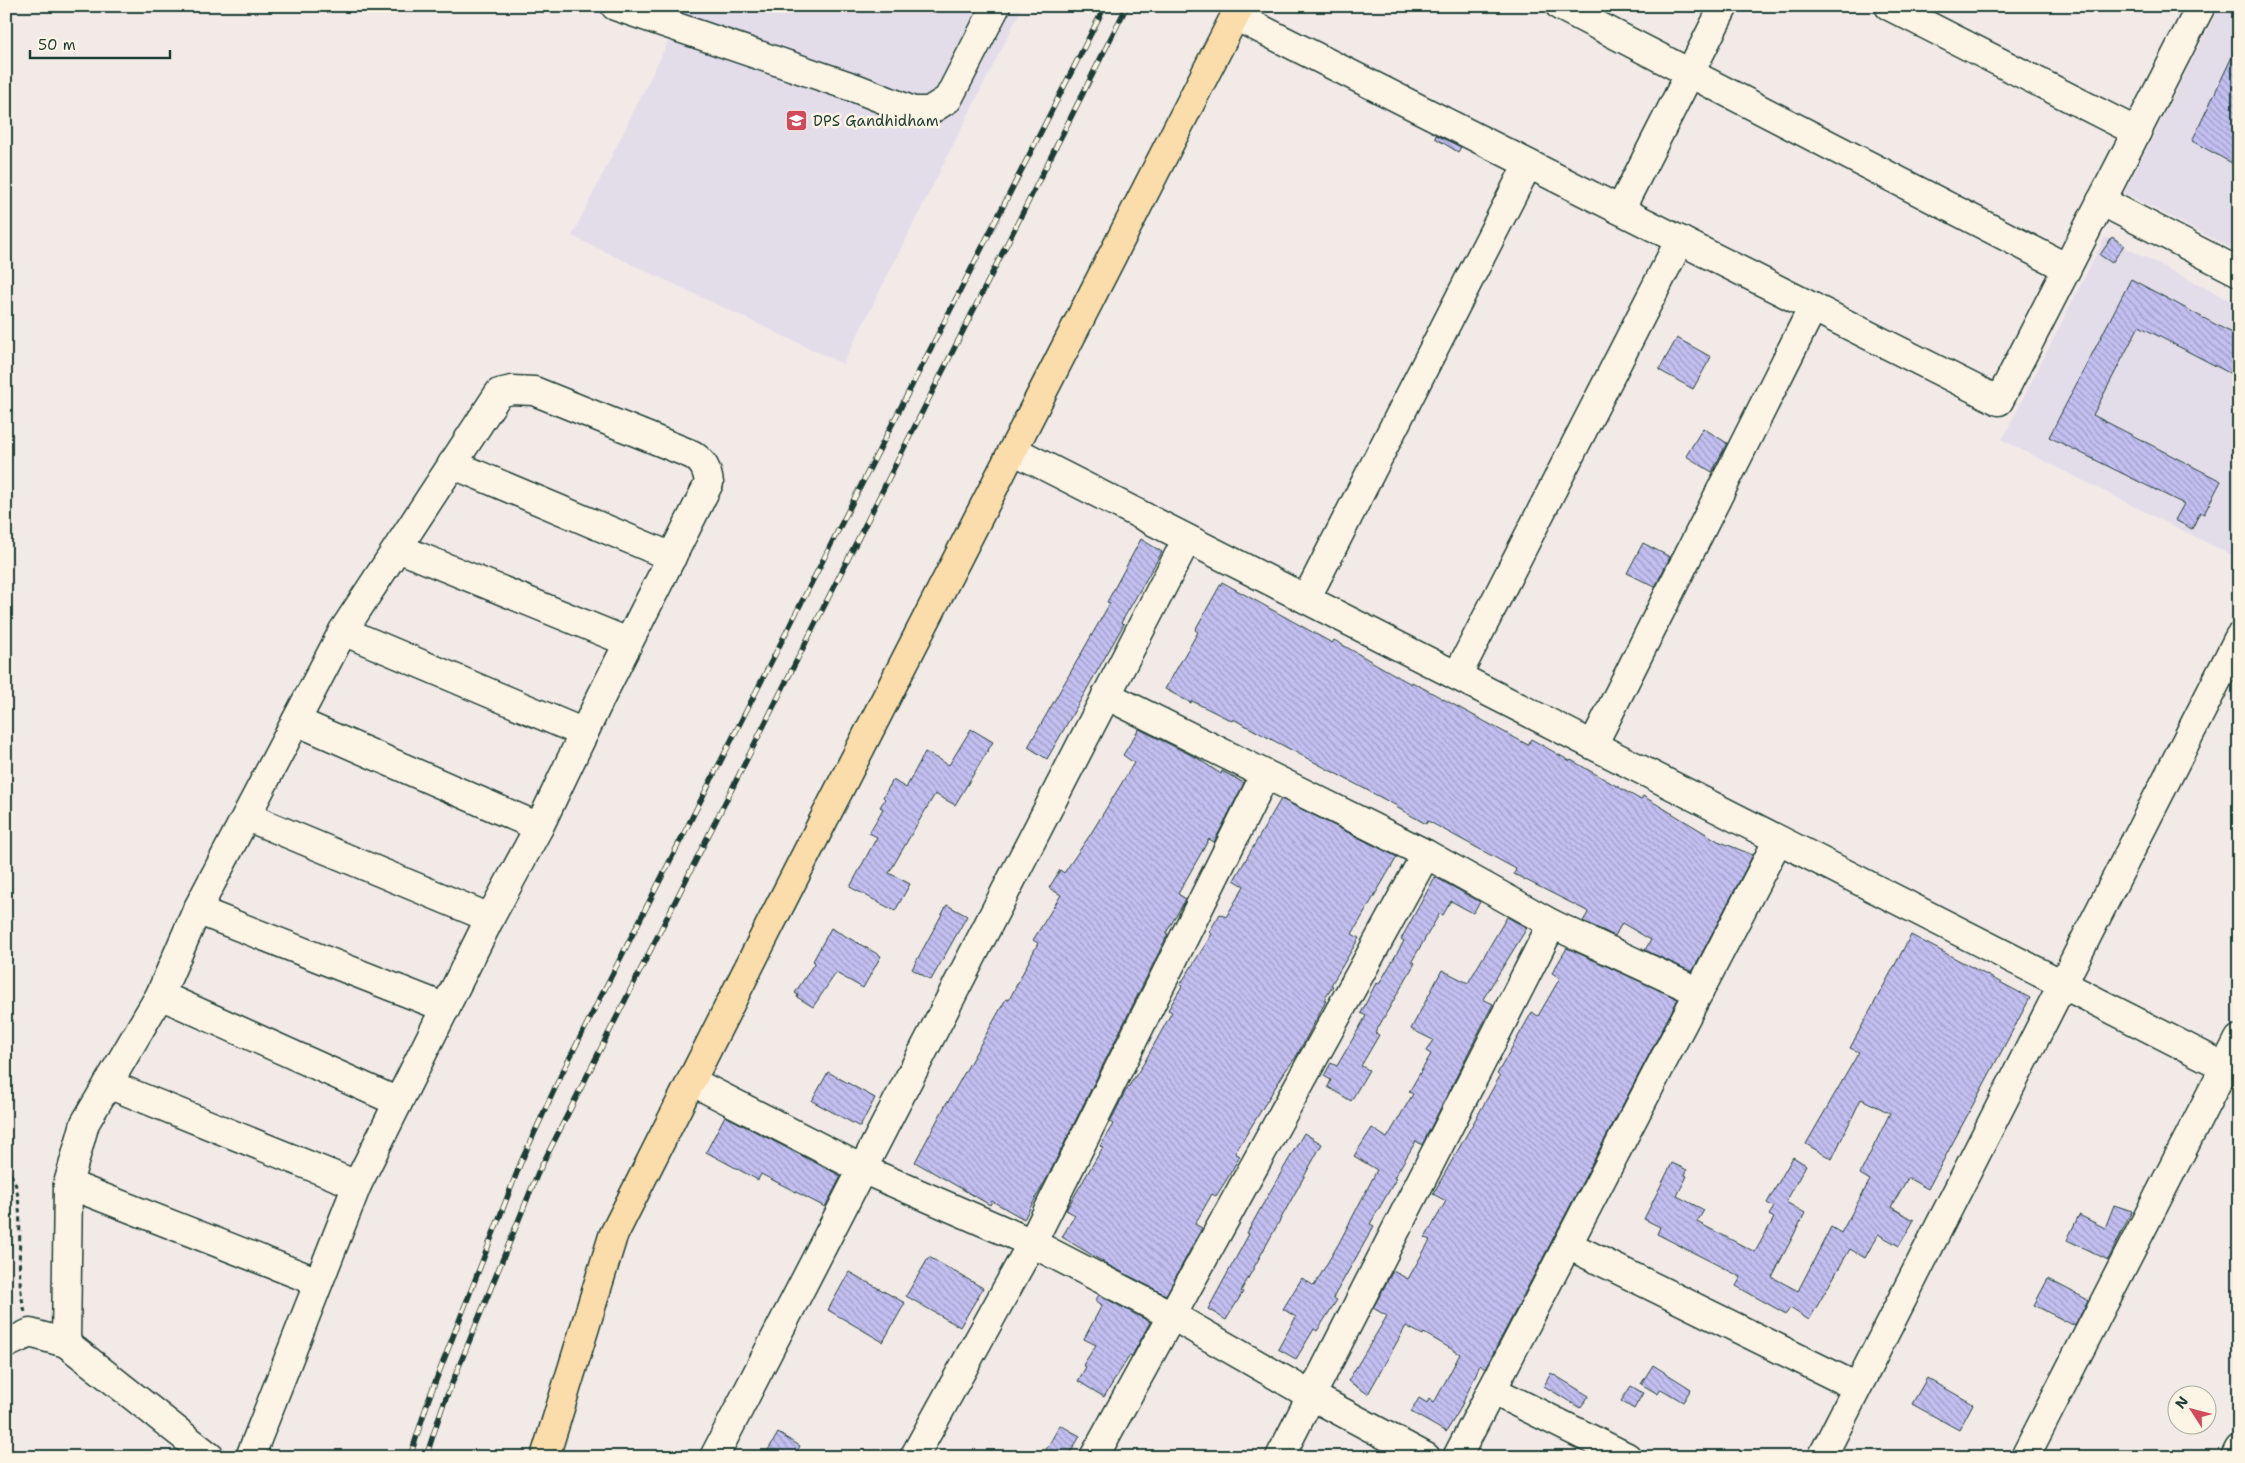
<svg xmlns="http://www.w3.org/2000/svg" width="2245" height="1463" font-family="'Shantell Sans',sans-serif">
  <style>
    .built { fill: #e3ddea }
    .building { fill: url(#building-back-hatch); stroke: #1f3d34 }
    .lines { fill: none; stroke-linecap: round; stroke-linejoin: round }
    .minor-casing { stroke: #1f3d34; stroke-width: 31 }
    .major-casing { stroke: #1f3d34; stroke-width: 31 }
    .path { stroke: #1f3d34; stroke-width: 3; stroke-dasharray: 5 4; stroke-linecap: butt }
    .minor { stroke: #fcf5e5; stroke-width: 28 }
    .major { stroke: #fbddab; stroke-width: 28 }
    .rail-casing { stroke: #1f3d34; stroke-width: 5.5 }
    .rail { stroke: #fcf5e5; stroke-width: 4; stroke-dasharray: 11; stroke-linecap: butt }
    .labels { text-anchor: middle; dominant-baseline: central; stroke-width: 5; stroke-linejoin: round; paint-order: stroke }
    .poi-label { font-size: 15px; fill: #1f3d34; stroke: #fcf5e5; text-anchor: start }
  </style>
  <defs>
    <pattern id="building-back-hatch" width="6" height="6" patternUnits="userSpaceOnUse" patternTransform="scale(1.25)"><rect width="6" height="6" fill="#c3bff1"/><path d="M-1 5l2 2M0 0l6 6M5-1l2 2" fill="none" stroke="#9e9cc4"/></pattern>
  </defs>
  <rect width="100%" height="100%" fill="#f1eae7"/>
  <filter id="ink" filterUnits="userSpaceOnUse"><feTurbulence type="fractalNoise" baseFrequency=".02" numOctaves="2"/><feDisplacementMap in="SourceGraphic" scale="10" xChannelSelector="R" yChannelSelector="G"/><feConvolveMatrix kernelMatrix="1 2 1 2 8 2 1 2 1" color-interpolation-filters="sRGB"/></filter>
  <g filter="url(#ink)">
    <!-- built -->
    <g class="built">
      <polygon points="686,6 1023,6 843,364 572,236"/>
      <polygon points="2220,6 2239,6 2239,252 2124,193"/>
      <polygon points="2105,237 2239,305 2239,559 2002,440"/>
    </g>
    <!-- building -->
    <g class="building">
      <polygon points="2239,42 2239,167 2192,141"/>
      <polygon points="1436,135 1461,147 1458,152 1435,138"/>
      <polygon points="2112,237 2124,245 2112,263 2100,255"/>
      <polygon points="2131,279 2239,337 2239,378 2139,326 2093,415 2221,481 2204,514 2200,512 2192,529 2175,520 2184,504 2049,437"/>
      <polygon points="1677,338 1711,357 1693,389 1659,370"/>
      <polygon points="1703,428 1727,443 1712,472 1686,456"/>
      <polygon points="1141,539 1162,552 1121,623 1124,624 1047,759 1028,747 1110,603 1107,602"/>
      <polygon points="1643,543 1670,557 1655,587 1627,573"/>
      <polygon points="1222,582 1332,643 1334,640 1411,684 1412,682 1528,745 1531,739 1570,761 1571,760 1641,800 1643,796 1718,841 1753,855 1692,972 1645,950 1651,940 1622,923 1615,936 1583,921 1588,913 1587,911 1514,874 1516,869 1428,821 1426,824 1396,807 1397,806 1233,719 1232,721 1192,701 1191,703 1165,689 1198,632 1195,630"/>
      <polygon points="971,729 993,742 955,805 935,794 912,833 889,873 910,884 895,911 850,887 877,837 869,833 883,809 880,807 885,799 883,797 893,780 906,788 925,752 949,765"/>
      <polygon points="1139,729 1197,758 1221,774 1222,771 1244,783 1214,842 1209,839 1178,894 1186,899 1166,933 1168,934 1047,1178 1024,1219 992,1201 990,1205 915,1162 947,1102 948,1102 1006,999 1009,1000 1038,943 1033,940 1061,895 1049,888 1060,870 1064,873 1090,835 1134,763 1123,755"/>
      <polygon points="1281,799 1397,857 1352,934 1359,938 1331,985 1333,986 1324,1000 1326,1001 1296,1057 1286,1070 1235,1153 1240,1156 1227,1179 1216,1196 1212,1194 1195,1224 1202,1228 1166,1295 1110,1266 1062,1237 1075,1215 1066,1210 1103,1147 1100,1146 1113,1124 1110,1122 1125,1092 1144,1063 1172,1012 1168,1010 1182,986 1180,985 1212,934 1209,932 1220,914 1226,917 1244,886 1234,880"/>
      <polygon points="1435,877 1480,902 1473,913 1451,901 1443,915 1440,913 1412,961 1415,963 1375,1033 1379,1035 1361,1066 1369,1070 1351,1101 1328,1087 1331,1080 1324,1076 1331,1063 1337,1066 1366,1016 1361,1013 1376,983 1379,984 1404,941 1401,939"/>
      <polygon points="947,905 967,916 931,980 912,969"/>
      <polygon points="1507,917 1527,928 1483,999 1493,1004 1422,1145 1416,1141 1394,1178 1396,1179 1370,1224 1374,1226 1333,1298 1337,1300 1317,1331 1314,1329 1296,1359 1278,1349 1296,1317 1283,1309 1302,1278 1314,1286 1339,1243 1377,1170 1354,1156 1372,1128 1387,1138 1413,1094 1409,1092 1431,1054 1426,1051 1433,1040 1411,1029 1442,970 1468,983"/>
      <polygon points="831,928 881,956 863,988 836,973 813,1007 797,997 798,995 795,993 815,962 813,961"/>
      <polygon points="1911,935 2030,998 1928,1189 1908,1178 1891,1207 1914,1220 1899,1246 1878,1234 1865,1258 1850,1249 1809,1320 1790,1308 1786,1314 1736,1286 1741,1277 1657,1234 1660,1227 1644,1219 1672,1163 1687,1170 1685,1175 1687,1176 1677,1196 1704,1210 1697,1222 1755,1252 1774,1218 1769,1215 1774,1207 1767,1203 1793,1157 1806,1165 1786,1202 1805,1213 1772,1277 1798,1291 1831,1227 1841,1233 1870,1180 1860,1174 1890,1113 1861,1099 1832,1159 1806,1144 1859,1052 1850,1048"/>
      <polygon points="1567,948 1678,999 1485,1369 1480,1365 1459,1411 1446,1432 1411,1412 1419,1398 1427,1403 1429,1399 1434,1403 1460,1354 1424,1333 1423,1335 1406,1326 1368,1394 1348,1381 1387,1316 1373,1308 1393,1271 1408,1279 1430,1240 1425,1238 1446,1201 1433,1194 1500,1076 1497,1074 1532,1012 1538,1016 1560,978 1552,973"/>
      <polygon points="828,1072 875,1098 860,1127 812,1101"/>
      <polygon points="725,1116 841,1176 825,1207 761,1174 758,1180 706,1152"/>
      <polygon points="1304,1133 1322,1144 1241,1291 1243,1292 1226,1320 1208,1309 1249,1234 1247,1233 1263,1204"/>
      <polygon points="2114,1205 2132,1211 2108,1260 2067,1240 2079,1215 2105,1228"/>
      <polygon points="929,1257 983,1288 960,1327 906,1296"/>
      <polygon points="849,1272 905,1303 883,1342 828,1310"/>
      <polygon points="2048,1279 2088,1300 2075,1326 2034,1305"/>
      <polygon points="1099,1295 1150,1322 1132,1356 1130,1355 1104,1397 1078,1381 1086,1367 1083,1365 1096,1345 1084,1339 1102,1305 1095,1301"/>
      <polygon points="1653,1365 1691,1389 1683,1402 1661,1389 1658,1394 1641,1384"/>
      <polygon points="1551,1373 1589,1396 1580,1408 1544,1386"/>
      <polygon points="1927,1378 1973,1404 1959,1430 1912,1404"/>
      <polygon points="1631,1386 1643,1393 1634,1409 1621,1401"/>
      <polygon points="1060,1425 1080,1436 1068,1457 1042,1457"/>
      <polygon points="778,1433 800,1446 794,1457 764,1457"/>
    </g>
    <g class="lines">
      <defs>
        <g id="minor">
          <polyline points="615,6 858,89 913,111 929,111 948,99 996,6"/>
          <polyline points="1560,6 2067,268"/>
          <polyline points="1889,6 2137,132"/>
          <polyline points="1235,16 1999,401 2201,6"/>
          <polyline points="2101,201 2239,272"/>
          <polyline points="1620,210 1724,6"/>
          <polyline points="1013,450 2239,1074"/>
          <polyline points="452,464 672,557"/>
          <polyline points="398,548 628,642"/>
          <polyline points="1306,599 1528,164"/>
          <polyline points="343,631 584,733"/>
          <polyline points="1457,676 1680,240"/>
          <polyline points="1106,695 1426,854 1552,924 1699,992"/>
          <polyline points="296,721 539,827"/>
          <polyline points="1593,745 1813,307"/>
          <polyline points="248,817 490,918"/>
          <polyline points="197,910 446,1008"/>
          <polyline points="160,995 398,1102"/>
          <polyline points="691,1081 862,1169 1032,1243 1171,1315 1312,1396 1426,1457"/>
          <polyline points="108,1084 357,1185"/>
          <polyline points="68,1184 318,1282"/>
          <polyline points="1568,1245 1857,1387"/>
          <path d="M 66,1343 L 68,1184 L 85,1123 L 160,995 L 197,910 L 343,631 L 499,393 L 512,390 L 534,391 L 693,455 C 704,463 707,469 709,483 L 601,697 L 539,827 L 490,918 L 357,1185 L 250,1457"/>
          <polyline points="6,1344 30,1333 66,1343 210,1457"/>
          <polyline points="1492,1390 1627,1457"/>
          <polyline points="714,1457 1187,539"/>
          <polyline points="914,1457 1032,1243 1265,775"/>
          <polyline points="1094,1457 1426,854"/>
          <polyline points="1280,1457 1552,924"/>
          <polyline points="1457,1457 1778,840"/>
          <polyline points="1822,1457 2239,637"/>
          <polyline points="2025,1457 2239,1039"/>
          <polyline points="2235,1457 2239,1449"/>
        </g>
        <polyline id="major" points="545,1457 613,1236 774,917 1240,6"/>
      </defs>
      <!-- minor casing -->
      <use href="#minor" class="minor-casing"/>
      <!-- major casing -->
      <use href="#major" class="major-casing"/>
      <!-- path -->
      <path class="path" d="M 6,1166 C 10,1173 16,1182 17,1191 C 24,1231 14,1272 25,1312"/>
      <!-- minor -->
      <use href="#minor" class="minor"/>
      <!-- major -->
      <use href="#major" class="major"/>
      <defs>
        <g id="rail">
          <polyline points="410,1457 429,1398 521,1162 561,1075 1105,6"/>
          <polyline points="426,1457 442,1408 537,1175 1127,6"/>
        </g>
      </defs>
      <!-- rail casing -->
      <use href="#rail" class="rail-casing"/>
      <!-- rail -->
      <use href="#rail" class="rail"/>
    </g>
  </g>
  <!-- icons -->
  <defs>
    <symbol id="school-square" viewBox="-11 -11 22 22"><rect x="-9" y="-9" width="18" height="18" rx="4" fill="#d1495b" stroke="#fcf5e5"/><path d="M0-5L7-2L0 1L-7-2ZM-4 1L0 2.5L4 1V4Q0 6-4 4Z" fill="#fff"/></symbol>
  </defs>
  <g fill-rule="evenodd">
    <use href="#school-square" x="784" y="108" width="25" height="25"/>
  </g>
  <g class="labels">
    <!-- poi labels -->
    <g class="poi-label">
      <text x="813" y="121">DPS Gandhidham</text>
    </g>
  </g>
  <!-- margin -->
  <rect width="2245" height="1463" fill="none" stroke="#fcf5e5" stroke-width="25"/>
  <rect x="12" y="12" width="2220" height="1438" fill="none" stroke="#1f3d34" stroke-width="2" filter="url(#ink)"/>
  <!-- north arrow -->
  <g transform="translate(2192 1410) rotate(306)"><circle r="24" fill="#fcf5e5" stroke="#a4ab9e"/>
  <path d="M0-4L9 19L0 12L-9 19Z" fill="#d1495b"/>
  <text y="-8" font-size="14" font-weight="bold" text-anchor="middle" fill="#1f3d34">N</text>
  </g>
  <!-- scale -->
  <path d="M30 50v8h140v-8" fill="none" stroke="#1f3d34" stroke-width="2.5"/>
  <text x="38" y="50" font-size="15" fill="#1f3d34" stroke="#fcf5e5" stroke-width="4" paint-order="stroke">50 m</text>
</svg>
